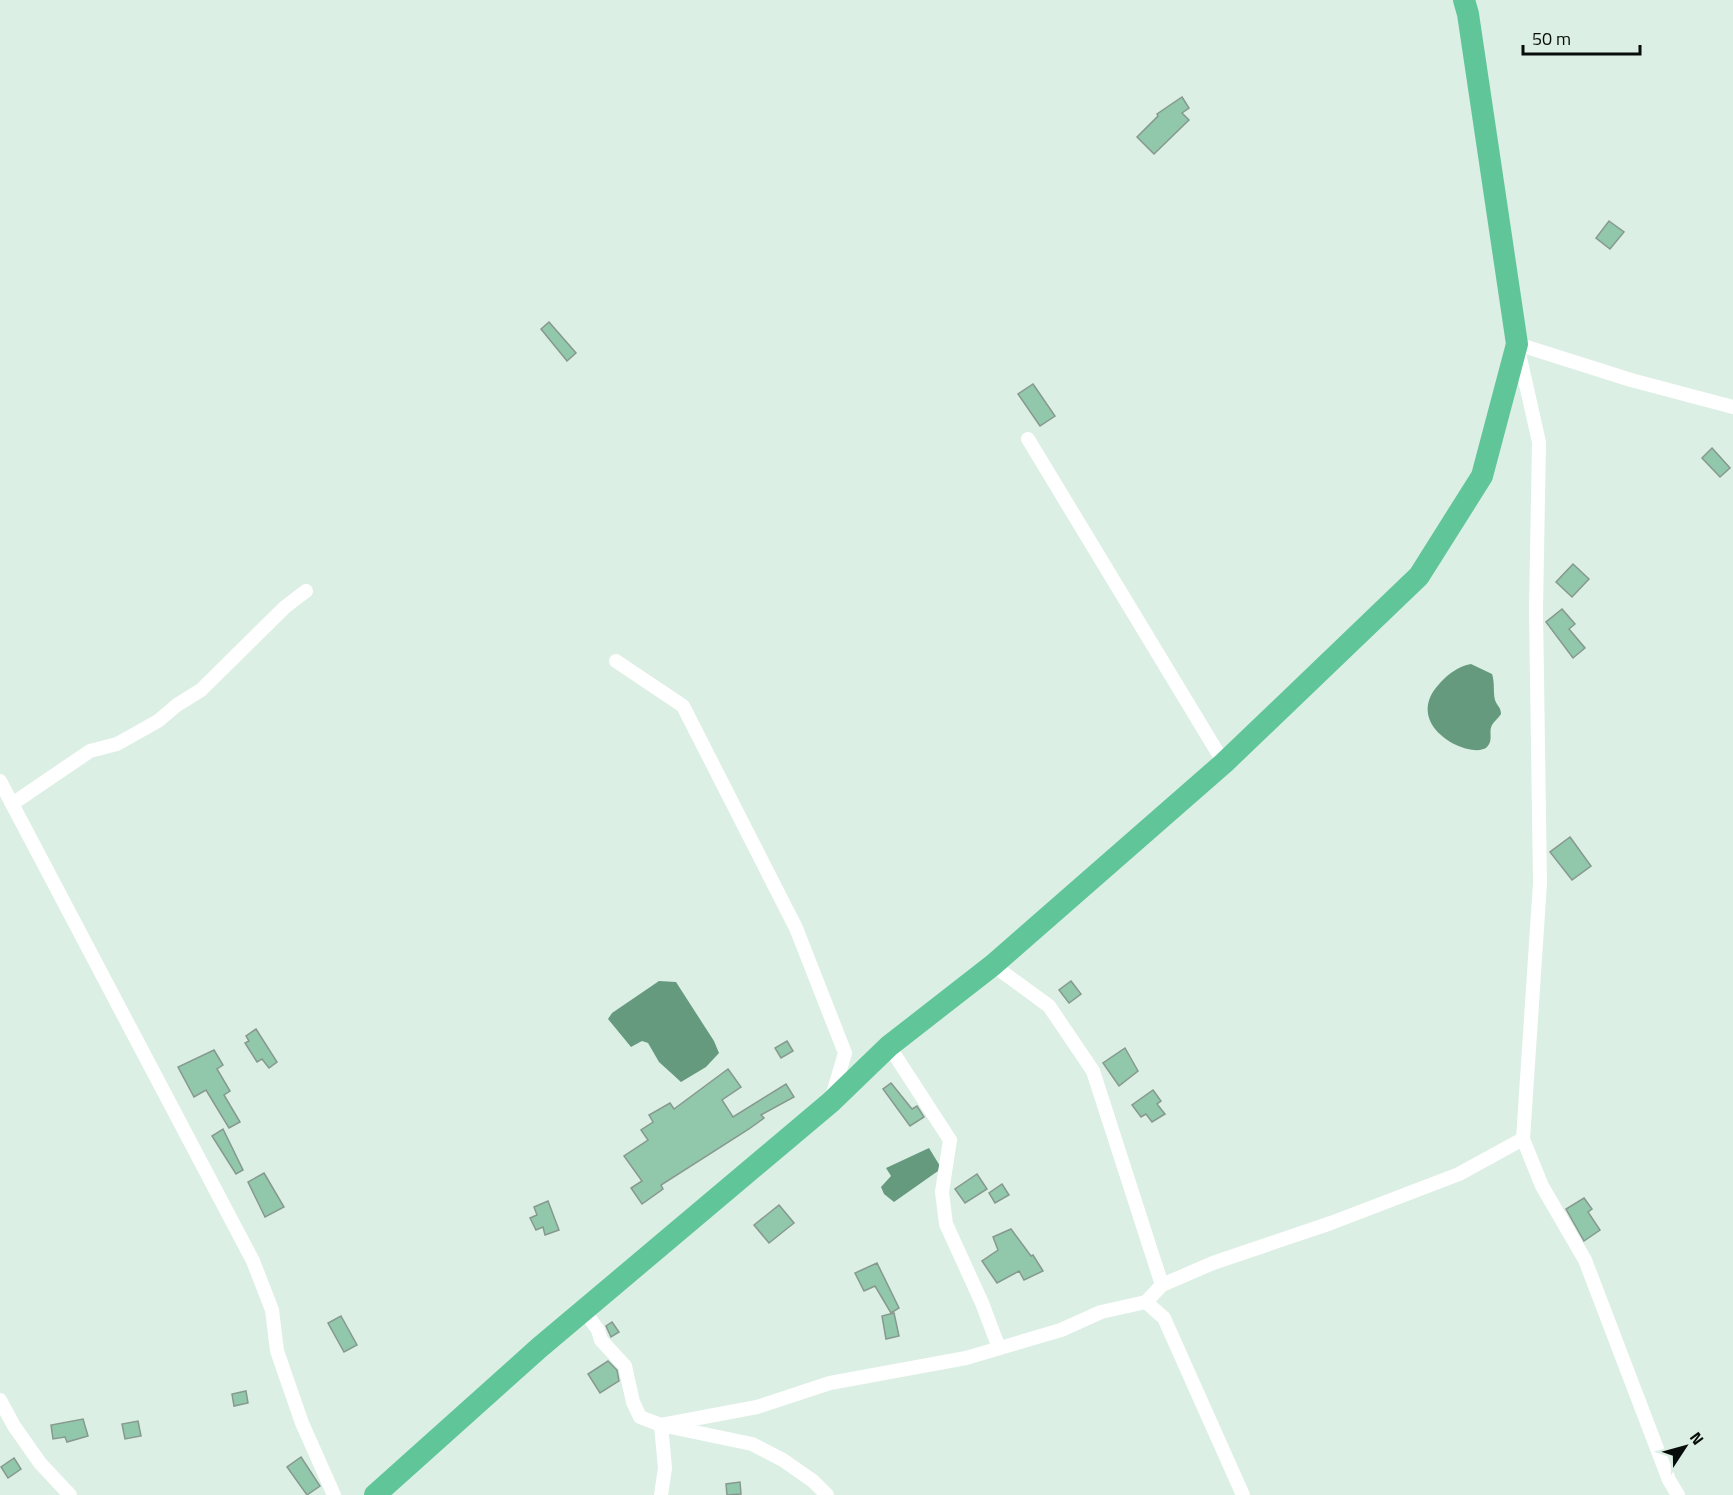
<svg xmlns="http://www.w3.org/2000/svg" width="1733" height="1495" font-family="'Titillium Web',sans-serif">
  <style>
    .water { fill: #669a7f }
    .building { fill: #91c7aa; stroke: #87998e; stroke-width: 1.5 }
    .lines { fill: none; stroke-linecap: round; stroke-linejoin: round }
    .minor { stroke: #fff; stroke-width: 14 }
    .trunk { stroke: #60c69a; stroke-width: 22 }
  </style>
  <rect width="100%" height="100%" fill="#dcefe4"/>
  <!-- water -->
  <g class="water">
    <path d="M 1471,664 L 1492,674 C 1495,683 1493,692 1495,700 C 1497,706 1501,707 1501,714 C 1499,718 1494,721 1492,725 C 1488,732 1494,740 1487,747 C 1472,761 1399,726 1440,683 C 1448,674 1459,666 1471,664 Z"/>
    <polygon points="659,981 676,982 714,1041 719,1053 706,1067 681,1082 659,1062 648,1043 642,1041 631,1047 608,1019 612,1013"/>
    <polygon points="929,1148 940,1166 938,1171 894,1202 884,1194 881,1187 891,1176 886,1168"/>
  </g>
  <!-- building -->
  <g class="building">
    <polygon points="1182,97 1189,108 1182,113 1189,120 1154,154 1137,137 1158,116 1157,114"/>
    <polygon points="1609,221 1624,232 1610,249 1596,238"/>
    <polygon points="549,322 576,353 567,361 541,329"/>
    <polygon points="1033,384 1055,416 1040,426 1018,394"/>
    <polygon points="1712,448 1730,468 1720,477 1702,458"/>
    <polygon points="1573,564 1589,579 1572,597 1556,582"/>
    <polygon points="1562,609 1575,624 1569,629 1585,648 1573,658 1546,622"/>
    <polygon points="1570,837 1591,866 1572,880 1550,852"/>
    <polygon points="1071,981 1081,994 1069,1003 1059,990"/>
    <polygon points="256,1029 277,1062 269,1068 262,1059 257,1062 245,1043 249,1041 246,1036"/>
    <polygon points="787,1041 793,1051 781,1058 775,1048"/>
    <polygon points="1125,1048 1138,1071 1119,1086 1103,1063"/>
    <polygon points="214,1050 223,1065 217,1069 230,1091 224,1095 240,1122 229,1128 206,1090 194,1097 178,1067"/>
    <polygon points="728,1069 741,1087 722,1100 733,1117 786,1084 794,1097 761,1115 764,1118 749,1129 661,1185 663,1189 642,1204 631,1188 642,1181 624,1156 648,1140 641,1130 653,1122 649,1115 670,1103 674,1109"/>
    <polygon points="891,1083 912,1109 917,1106 924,1117 910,1126 883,1089"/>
    <polygon points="1153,1090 1161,1101 1157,1104 1165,1114 1152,1122 1146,1114 1141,1117 1132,1105"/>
    <polygon points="223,1129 243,1170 236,1174 212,1136"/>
    <polygon points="264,1173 284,1207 265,1217 248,1182"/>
    <polygon points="977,1174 987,1189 965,1203 955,1189"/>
    <polygon points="1002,1184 1009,1195 995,1203 989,1193"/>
    <polygon points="1584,1198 1592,1209 1588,1212 1600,1230 1584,1241 1566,1209"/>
    <polygon points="548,1201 559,1230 545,1235 543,1227 536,1230 530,1218 537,1215 534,1207"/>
    <polygon points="779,1205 794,1223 769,1243 754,1225"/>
    <polygon points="1011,1229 1031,1256 1033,1255 1043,1271 1024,1280 1019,1271 997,1283 982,1261 998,1250 993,1237"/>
    <polygon points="877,1263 899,1308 891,1313 875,1286 864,1291 855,1273"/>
    <polygon points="894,1313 899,1336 886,1339 882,1316"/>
    <polygon points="341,1316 357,1345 344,1352 328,1323"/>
    <polygon points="612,1322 619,1332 611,1337 606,1326"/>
    <polygon points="608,1361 617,1370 619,1381 600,1393 588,1374"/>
    <polygon points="246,1391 248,1403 234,1406 232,1394"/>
    <polygon points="83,1419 88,1436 67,1442 65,1437 53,1439 51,1425"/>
    <polygon points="138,1421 141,1436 125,1439 122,1424"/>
    <polygon points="301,1457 320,1486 307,1495 287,1467"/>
    <polygon points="14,1458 21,1469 8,1478 1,1467"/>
    <polygon points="740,1482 741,1494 727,1495 726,1484"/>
  </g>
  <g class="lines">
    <!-- minor -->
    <g class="minor">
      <polyline points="1517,344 1631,380 1733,407"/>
      <polyline points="1518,349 1539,442 1536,609 1540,883 1523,1139 1542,1186 1585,1260 1669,1480 1678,1495"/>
      <polyline points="1028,439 1224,763"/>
      <polyline points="616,661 683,706 796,928 845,1053 832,1097"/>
      <polyline points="0,781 253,1261 272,1310 277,1351 302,1423 334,1495"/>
      <polyline points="12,804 90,751 117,744 158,721 177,705 201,690 285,607 306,591"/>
      <polyline points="993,965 1049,1006 1093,1071 1162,1285"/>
      <polyline points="889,1046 950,1140 942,1192 946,1224 982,1303 999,1348"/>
      <polyline points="1146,1302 1164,1318 1243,1495"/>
      <polyline points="585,1312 598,1330 601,1340 625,1366 633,1402 640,1417 661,1425 752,1444 783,1460 813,1481 827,1495"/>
      <polyline points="0,1400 14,1426 40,1463 70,1495"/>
      <polyline points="661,1495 665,1468 661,1425 757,1407 830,1383 966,1358 1061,1330 1101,1312 1146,1302 1162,1285 1213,1263 1331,1223 1459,1174 1523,1139"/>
    </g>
    <!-- trunk -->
    <polyline class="trunk" points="375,1495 539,1348 831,1102 889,1046 993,965 1224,763 1419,576 1482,476 1517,344 1468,14 1464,0"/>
  </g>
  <!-- north arrow -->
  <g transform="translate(1685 1447) rotate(54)" stroke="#dcefe4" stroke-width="4.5" paint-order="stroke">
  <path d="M0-4.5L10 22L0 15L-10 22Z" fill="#070d0a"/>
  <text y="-9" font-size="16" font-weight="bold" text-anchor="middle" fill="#070d0a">N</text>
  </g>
  <!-- scale -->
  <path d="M1523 45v9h117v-9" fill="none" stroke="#070d0a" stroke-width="3"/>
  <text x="1532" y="45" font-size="18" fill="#070d0a" stroke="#dcefe4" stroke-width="4.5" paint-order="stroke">50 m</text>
</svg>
